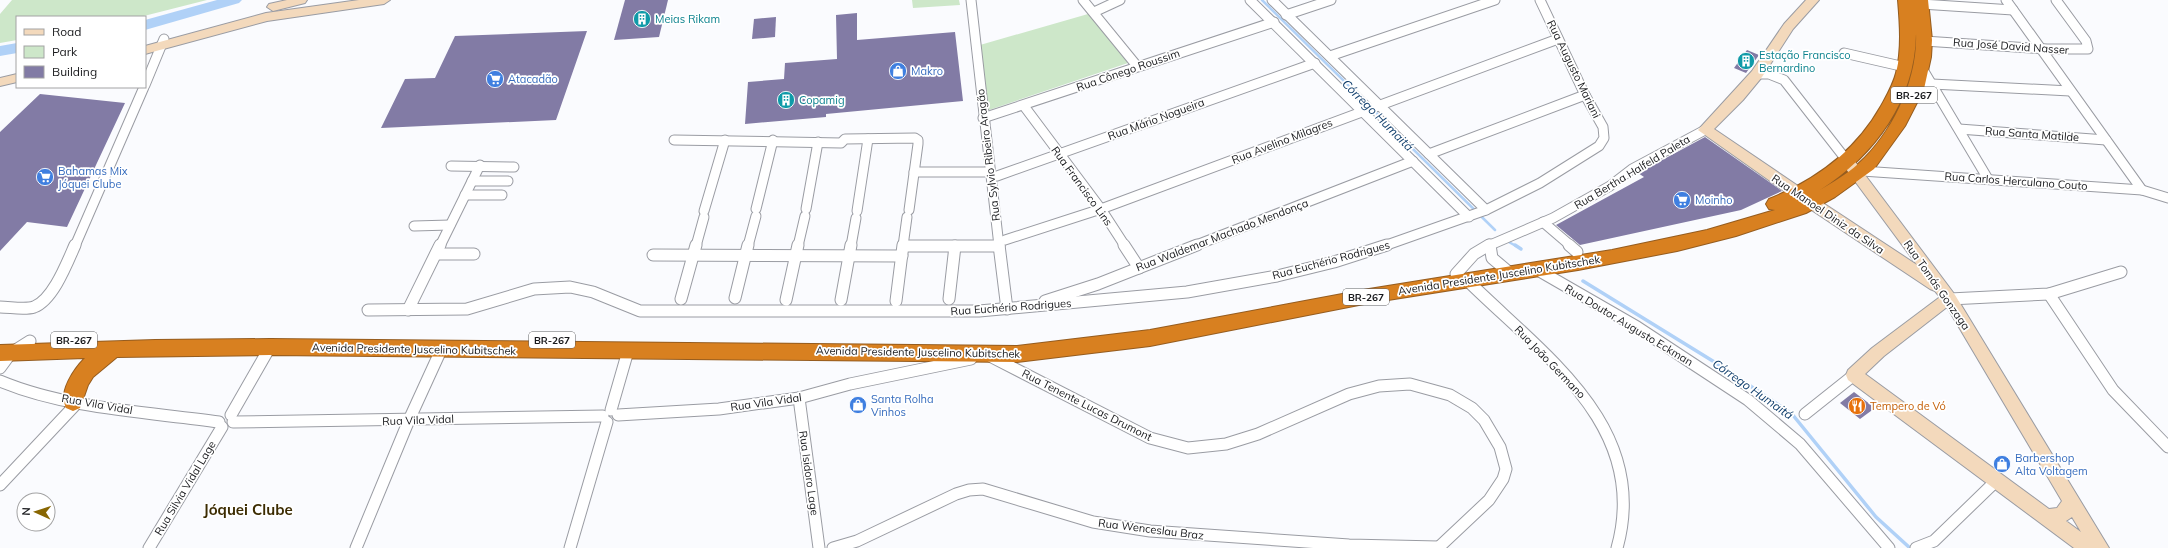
<svg xmlns="http://www.w3.org/2000/svg" width="2168" height="548" font-family="Mulish,sans-serif">
  <style>
    .green { fill: #cde7c9 }
    .lines { fill: none; stroke-linecap: round; stroke-linejoin: round }
    .stream-far1 { stroke: #b0d1f7; stroke-width: 2.5 }
    .stream { stroke: #b0d1f7; stroke-width: 3.5 }
    .river { fill: #b0d1f7; fill-rule: evenodd }
    .building { fill: #827ba5 }
    .street-far1-casing { stroke: #9a9ca3; stroke-width: 11 }
    .street-casing { stroke: #9a9ca3; stroke-width: 13 }
    .secondary-casing { stroke: #9a9ca3; stroke-width: 2 }
    .highway-casing { stroke: #955c1f; stroke-width: 2 }
    .street-far1 { stroke: #fff; stroke-width: 9 }
    .street { stroke: #fff; stroke-width: 11 }
    .secondary { fill: #f3d9bc; fill-rule: evenodd }
    .highway { fill: #d88020; fill-rule: evenodd }
    .labels { text-anchor: middle; dominant-baseline: central; stroke-width: 3.5; stroke-linejoin: round; paint-order: stroke }
    .shield { fill: #fff; stroke: #5d5e60; stroke-width: 1 }
    .shield-label { font-size: 10px; font-weight: bold; fill: #18191c }
    .culture-label { font-size: 11px; fill: #0d838f; stroke: #fff; text-anchor: start }
    .street-label { font-size: 11px; fill: #18191c; stroke: #fff }
    .shop-label { font-size: 11px; fill: #366cbe; stroke: #fff; text-anchor: start }
    .food-label { font-size: 11px; fill: #c56008; stroke: #fff; text-anchor: start }
    .water-label { font-size: 12px; font-style: italic; fill: #113f6d; stroke: #fff }
    .district-label { font-size: 15px; font-weight: bold; fill: #3c2c02; stroke: #fff }
  </style>
  <rect width="100%" height="100%" fill="#fafbfe"/>
  <!-- green -->
  <g class="green">
    <polygon points="12,0 207,0 140,17 17,17 17,40 0,43 0,14"/>
    <polygon points="912,0 959,0 960,5 913,8"/>
    <polygon points="1088,14 1128,63 989,110 980,45"/>
  </g>
  <g class="lines">
    <!-- stream-far1 -->
    <g class="stream-far1">
      <polyline points="1262,0 1495,230"/>
      <polyline points="1507,241 1516,246"/>
    </g>
    <!-- stream -->
    <g class="stream">
      <polyline points="1515,245 1521,249"/>
      <polyline points="1583,281 1716,363 1792,414 1876,517 1910,548"/>
    </g>
    <!-- river -->
    <g class="river">
      <polygon points="217,0 242,0 239,3 145,30 145,20"/>
      <polygon points="17,43 17,53 0,56 0,46"/>
    </g>
  </g>
  <!-- building -->
  <g class="building">
    <polygon points="625,0 668,0 659,37 614,40"/>
    <polygon points="857,13 857,40 955,32 963,101 826,114 826,117 745,124 748,82 784,79 785,63 837,59 836,15"/>
    <polygon points="776,17 775,37 752,39 754,19"/>
    <polygon points="587,31 556,120 381,128 405,79 435,78 455,36"/>
    <polygon points="1747,50 1759,55 1746,73 1734,68"/>
    <polygon points="40,94 125,103 67,227 27,222 0,251 0,132"/>
    <polygon points="1705,137 1782,191 1741,210 1580,245 1556,225 1644,177 1638,173"/>
    <polygon points="1854,392 1875,408 1860,419 1840,403"/>
  </g>
  <g class="lines">
    <defs>
      <g id="street-far1">
        <polyline points="971,0 999,246"/>
        <polyline points="1083,0 1137,66"/>
        <polyline points="1250,0 1469,217"/>
        <polyline points="1272,0 1486,210"/>
        <polyline points="2006,0 2142,190"/>
        <polyline points="1921,4 2013,10"/>
        <polyline points="1094,12 1120,0"/>
        <polyline points="1286,15 1331,0"/>
        <polyline points="1924,41 2047,49 2088,49 2086,41 2056,0"/>
        <polyline points="1844,53 1905,67"/>
        <polyline points="1330,56 1495,0"/>
        <polyline points="1922,68 1988,179"/>
        <polyline points="1757,74 1769,74 1784,80 1848,162"/>
        <polyline points="145,85 164,39"/>
        <polyline points="1918,86 1932,84 2070,91"/>
        <polyline points="1024,106 1101,209 1125,246"/>
        <polyline points="983,118 1274,22"/>
        <polyline points="1959,129 2106,140"/>
        <polyline points="674,140 841,143 845,139 915,138 918,140 918,144 909,210"/>
        <polyline points="1429,154 1585,95"/>
        <polyline points="451,166 514,167"/>
        <polyline points="1862,171 2142,190 2168,198"/>
        <polyline points="914,172 990,172"/>
        <polyline points="997,176 1315,63"/>
        <polyline points="472,181 508,181"/>
        <polyline points="465,195 502,195"/>
        <polyline points="756,209 773,140"/>
        <polyline points="806,209 818,142"/>
        <polyline points="704,211 725,140"/>
        <polyline points="857,211 868,139"/>
        <polyline points="1543,222 1571,246"/>
        <polyline points="414,226 450,225"/>
        <polyline points="1005,240 1101,209 1558,39"/>
        <polyline points="75,246 144,87"/>
        <polyline points="440,246 480,165"/>
        <polyline points="696,246 704,217"/>
        <polyline points="748,246 756,216"/>
        <polyline points="798,246 805,216"/>
        <polyline points="851,246 856,218"/>
        <polyline points="903,246 907,217"/>
        <polyline points="904,246 999,246"/>
        <polyline points="1194,246 1413,161"/>
        <polyline points="1384,246 1486,210 1540,183 1599,146 1604,138 1603,127 1585,95 1540,0"/>
        <polyline points="1488,246 1553,218 1610,186 1632,169 1705,130"/>
      </g>
      <g id="street">
        <polyline points="999,245 1007,309"/>
        <polyline points="1124,245 1139,268"/>
        <polyline points="1490,245 1492,258 1511,274"/>
        <polyline points="1569,245 1577,252"/>
        <polyline points="904,246 999,246"/>
        <polyline points="436,254 474,254"/>
        <polyline points="653,255 902,256"/>
        <polyline points="1538,270 1637,327 1748,400 1800,444 1889,548"/>
        <polyline points="1456,274 1474,254 1489,245"/>
        <path d="M 1468,281 C 1543,355 1651,427 1617,548"/>
        <polyline points="2049,294 2113,390 2168,447"/>
        <polyline points="735,298 748,245"/>
        <polyline points="681,299 696,245"/>
        <polyline points="949,299 955,246"/>
        <polyline points="1950,299 2049,294 2121,272"/>
        <polyline points="786,300 798,245"/>
        <polyline points="841,300 851,245"/>
        <polyline points="896,301 903,245"/>
        <polyline points="1045,301 1098,284 1197,245"/>
        <path d="M 0,307 C 10,307 25,310 34,307 C 53,300 67,263 75,245"/>
        <polyline points="368,310 467,309 534,289 570,287 593,292 640,311 979,311 1187,292 1277,276 1334,262 1387,245"/>
        <polyline points="408,310 440,245"/>
        <polyline points="990,356 1150,438 1188,448 1226,444 1258,434 1349,394 1379,386 1410,384 1450,395 1472,408 1484,420 1500,447 1506,469 1503,479 1489,500 1438,548"/>
        <polyline points="0,368 11,353 30,341"/>
        <path d="M 0,381 C 67,409 148,412 219,422"/>
        <polyline points="799,398 819,548"/>
        <polyline points="611,410 628,351"/>
        <polyline points="1805,414 1854,375"/>
        <polyline points="231,415 270,347"/>
        <polyline points="618,415 719,409 799,398 850,384 971,359"/>
        <polyline points="233,422 603,416"/>
        <polyline points="0,485 78,402"/>
        <polyline points="149,548 222,427"/>
        <polyline points="356,548 409,420 441,350"/>
        <polyline points="570,548 607,422"/>
        <polyline points="833,548 857,541 956,494 969,490 983,489 1093,522 1150,531 1349,545 1438,547"/>
        <polyline points="1916,548 1934,541 1997,480"/>
      </g>
      <g id="secondary">
        <polygon points="287,0 307,0 305,3 273,11 267,7 269,4"/>
        <polygon points="359,0 390,0 384,4 267,21 145,54 145,46 266,13"/>
        <polygon points="1806,0 1819,0 1793,29 1762,77 1743,100 1714,129 1804,190 1806,194 1804,198 1794,198 1698,130 1752,71 1784,24"/>
        <polygon points="17,74 17,82 0,86 0,78"/>
        <path d="M 1848,157 L 1853,159 L 1955,295 L 2109,548 L 2074,548 L 1848,380 L 1846,375 L 1848,370 L 1872,348 L 1940,297 L 1935,291 L 1930,289 L 1807,207 L 1805,203 L 1807,199 L 1817,199 L 1917,265 L 1843,165 L 1841,162 L 1843,159 ZM 1947,307 L 2062,501 L 2057,508 L 2049,509 L 1865,374 L 1884,356 ZM 2072,517 L 2081,532 L 2066,521 Z"/>
      </g>
      <path id="highway" d="M 1898,0 L 1928,0 L 1932,40 L 1931,57 L 1924,89 L 1905,126 L 1874,169 L 1835,197 L 1806,213 L 1736,236 L 1677,251 L 1578,270 L 1369,303 L 1150,346 L 1017,362 L 270,355 L 117,357 L 93,377 L 88,385 L 80,408 L 73,411 L 66,408 C 58,392 74,369 85,358 L 0,361 L 0,345 L 155,340 L 270,339 L 1017,346 L 1150,330 L 1369,289 L 1612,250 L 1707,230 L 1775,210 L 1769,209 L 1766,204 L 1769,199 C 1816,180 1855,152 1881,106 C 1887,95 1893,85 1896,73 C 1902,49 1900,24 1898,0 ZM 1916,34 C 1918,79 1892,134 1858,164 C 1847,174 1833,182 1820,190 C 1875,155 1915,100 1916,34 Z"/>
    </defs>
    <!-- street-far1 casing -->
    <use href="#street-far1" class="street-far1-casing"/>
    <!-- street casing -->
    <use href="#street" class="street-casing"/>
    <!-- secondary casing -->
    <use href="#secondary" class="secondary-casing"/>
    <!-- highway casing -->
    <use href="#highway" class="highway-casing"/>
    <!-- street-far1 -->
    <use href="#street-far1" class="street-far1"/>
    <!-- street -->
    <use href="#street" class="street"/>
    <!-- secondary -->
    <use href="#secondary" class="secondary"/>
    <!-- highway -->
    <use href="#highway" class="highway"/>
  </g>
  <!-- icons -->
  <defs>
    <symbol id="building-disc" viewBox="-11 -11 22 22"><circle r="9.5" fill="#0f9aa8" stroke="#fff"/><path d="M-4-6H4V6H1V3H-1V6H-4ZM-2.5-4.3h1.7v1.8h-1.7ZM.8-4.3h1.7v1.8H.8ZM-2.5-1h1.7V.8h-1.7ZM.8-1h1.7V.8H.8Z" fill="#fff"/></symbol>
    <symbol id="shop-disc" viewBox="-11 -11 22 22"><circle r="9.5" fill="#3f7fe0" stroke="#fff"/><path d="M-5-2.5h2.3a2.7 3.5 0 0 1 5.4 0H5L5.5 6h-11ZM-1.5-2.5h3a1.5 2.3 0 0 0-3 0Z" fill="#fff"/></symbol>
    <symbol id="supermarket-disc" viewBox="-11 -11 22 22"><circle r="9.5" fill="#3f7fe0" stroke="#fff"/><path d="M-6-5.5h2.5l.6 2H6L4.5 2H-2.5L-4.4-4H-6ZM-1.5 3.2a1.3 1.3 0 1 0 .1 0ZM3 3.2a1.3 1.3 0 1 0 .1 0Z" fill="#fff"/></symbol>
    <symbol id="restaurant-disc" viewBox="-11 -11 22 22"><circle r="9.5" fill="#e8710a" stroke="#fff"/><path d="M-5-6h1v4h1v-4h1v4h1v-4h1v5L-1.5 .5V6h-2V.5L-5-1ZM5-6V6H3V1.5H1.5Q1.5-4 5-6Z" fill="#fff"/></symbol>
  </defs>
  <g fill-rule="evenodd">
    <use href="#building-disc" x="632" y="9" width="20" height="20"/>
    <use href="#building-disc" x="1736" y="51" width="20" height="20"/>
    <use href="#shop-disc" x="888" y="61" width="20" height="20"/>
    <use href="#supermarket-disc" x="485" y="69" width="20" height="20"/>
    <use href="#building-disc" x="776" y="90" width="20" height="20"/>
    <use href="#supermarket-disc" x="35" y="167" width="20" height="20"/>
    <use href="#supermarket-disc" x="1672" y="190" width="20" height="20"/>
    <use href="#shop-disc" x="848" y="395" width="20" height="20"/>
    <use href="#restaurant-disc" x="1847" y="396" width="20" height="20"/>
    <use href="#shop-disc" x="1992" y="454" width="20" height="20"/>
  </g>
  <g class="labels">
    <!-- shield labels -->
    <g class="shield">
      <rect x="1891" y="87" width="46" height="16" rx="3"/>
      <rect x="1343" y="289" width="46" height="16" rx="3"/>
      <rect x="51" y="332" width="46" height="16" rx="3"/>
      <rect x="529" y="332" width="46" height="16" rx="3"/>
    </g>
    <g class="shield-label">
      <text x="1914" y="95">BR-267</text>
      <text x="1366" y="297">BR-267</text>
      <text x="74" y="340">BR-267</text>
      <text x="552" y="340">BR-267</text>
    </g>
    <!-- culture labels -->
    <g class="culture-label">
      <text x="655" y="19">Meias Rikam</text>
      <text x="1759" y="55">Estação Francisco<tspan x="1759" dy="13">Bernardino</tspan></text>
      <text x="799" y="100">Copamig</text>
    </g>
    <!-- street labels -->
    <g class="street-label">
      <text transform="translate(2011 46) rotate(4)">Rua José David Nasser</text>
      <text transform="translate(1574 69) rotate(64)">Rua Augusto Mariani</text>
      <text transform="translate(1128 70) rotate(-19)">Rua Cônego Roussim</text>
      <text transform="translate(1156 119) rotate(-20)">Rua Mário Nogueira</text>
      <text transform="translate(2032 134) rotate(4)">Rua Santa Matilde</text>
      <text transform="translate(1282 141) rotate(-21)">Rua Avelino Milagres</text>
      <text transform="translate(988 155) rotate(-97)">Rua Sylvio Ribeiro Aragão</text>
      <text transform="translate(1632 172) rotate(-31)">Rua Bertha Halfeld Paleta</text>
      <text transform="translate(2016 181) rotate(4)">Rua Carlos Herculano Couto</text>
      <text transform="translate(1082 186) rotate(54)">Rua Francisco Lins</text>
      <text transform="translate(1828 214) rotate(34)">Rua Manoel Diniz da Silva</text>
      <text transform="translate(1222 235) rotate(-21)">Rua Waldemar Machado Mendonça</text>
      <text transform="translate(1331 260) rotate(-15)">Rua Euchério Rodrigues</text>
      <text transform="translate(1499 275) rotate(-9)">Avenida Presidente Juscelino Kubitschek</text>
      <text transform="translate(1937 285) rotate(55)">Rua Tomás Gonzaga</text>
      <text transform="translate(1011 307) rotate(-4)">Rua Euchério Rodrigues</text>
      <text transform="translate(1629 325) rotate(31)">Rua Doutor Augusto Eckman</text>
      <text transform="translate(414 349) rotate(1)">Avenida Presidente Juscelino Kubitschek</text>
      <text transform="translate(918 352) rotate(1)">Avenida Presidente Juscelino Kubitschek</text>
      <text transform="translate(1550 362) rotate(46)">Rua João Germano</text>
      <text transform="translate(766 402) rotate(-8)">Rua Vila Vidal</text>
      <text transform="translate(97 404) rotate(10)">Rua Vila Vidal</text>
      <text transform="translate(1087 405) rotate(27)">Rua Tenente Lucas Drumont</text>
      <text transform="translate(418 420) rotate(-2)">Rua Vila Vidal</text>
      <text transform="translate(809 473) rotate(82)">Rua Isidoro Lage</text>
      <text transform="translate(185 488) rotate(-59)">Rua Silvia Vidal Lage</text>
      <text transform="translate(1151 529) rotate(7)">Rua Wenceslau Braz</text>
    </g>
    <!-- shop labels -->
    <g class="shop-label">
      <text x="911" y="71">Makro</text>
      <text x="508" y="79">Atacadão</text>
      <text x="58" y="171">Bahamas Mix<tspan x="58" dy="13">Jóquei Clube</tspan></text>
      <text x="1695" y="200">Moinho</text>
      <text x="871" y="399">Santa Rolha<tspan x="871" dy="13">Vinhos</tspan></text>
      <text x="2015" y="458">Barbershop<tspan x="2015" dy="13">Alta Voltagem</tspan></text>
    </g>
    <!-- food labels -->
    <g class="food-label">
      <text x="1870" y="406">Tempero de Vó</text>
    </g>
    <!-- water labels -->
    <g class="water-label">
      <text transform="translate(1378 115) rotate(45)">Córrego Humaitá</text>
      <text transform="translate(1753 389) rotate(35)">Córrego Humaitá</text>
    </g>
    <!-- district labels -->
    <g class="district-label">
      <text x="248" y="509">Jóquei Clube</text>
    </g>
  </g>
  <!-- legend -->
  <rect x="16" y="16" width="130" height="72" fill="#ffffff" stroke="#a3a3a4"/>
  <rect x="24" y="29" width="20" height="6" fill="#f3d9bc" stroke="#a3a3a4"/>
  <text x="52" y="36" font-size="12" fill="#18191c">Road</text>
  <rect x="24" y="46" width="20" height="12" fill="#cde7c9" stroke="#a3a3a4"/>
  <text x="52" y="56" font-size="12" fill="#18191c">Park</text>
  <rect x="24" y="66" width="20" height="12" fill="#827ba5" stroke="#a3a3a4"/>
  <text x="52" y="76" font-size="12" fill="#18191c">Building</text>
  <!-- north arrow -->
  <g transform="translate(36 512) rotate(273)"><circle r="19" fill="#ffffff" stroke="#a3a3a4"/>
  <path d="M0-3L7 15L0 10L-7 15Z" fill="#886602"/>
  <text y="-6" font-size="11" font-weight="bold" text-anchor="middle" fill="#18191c">N</text>
  </g>
</svg>
